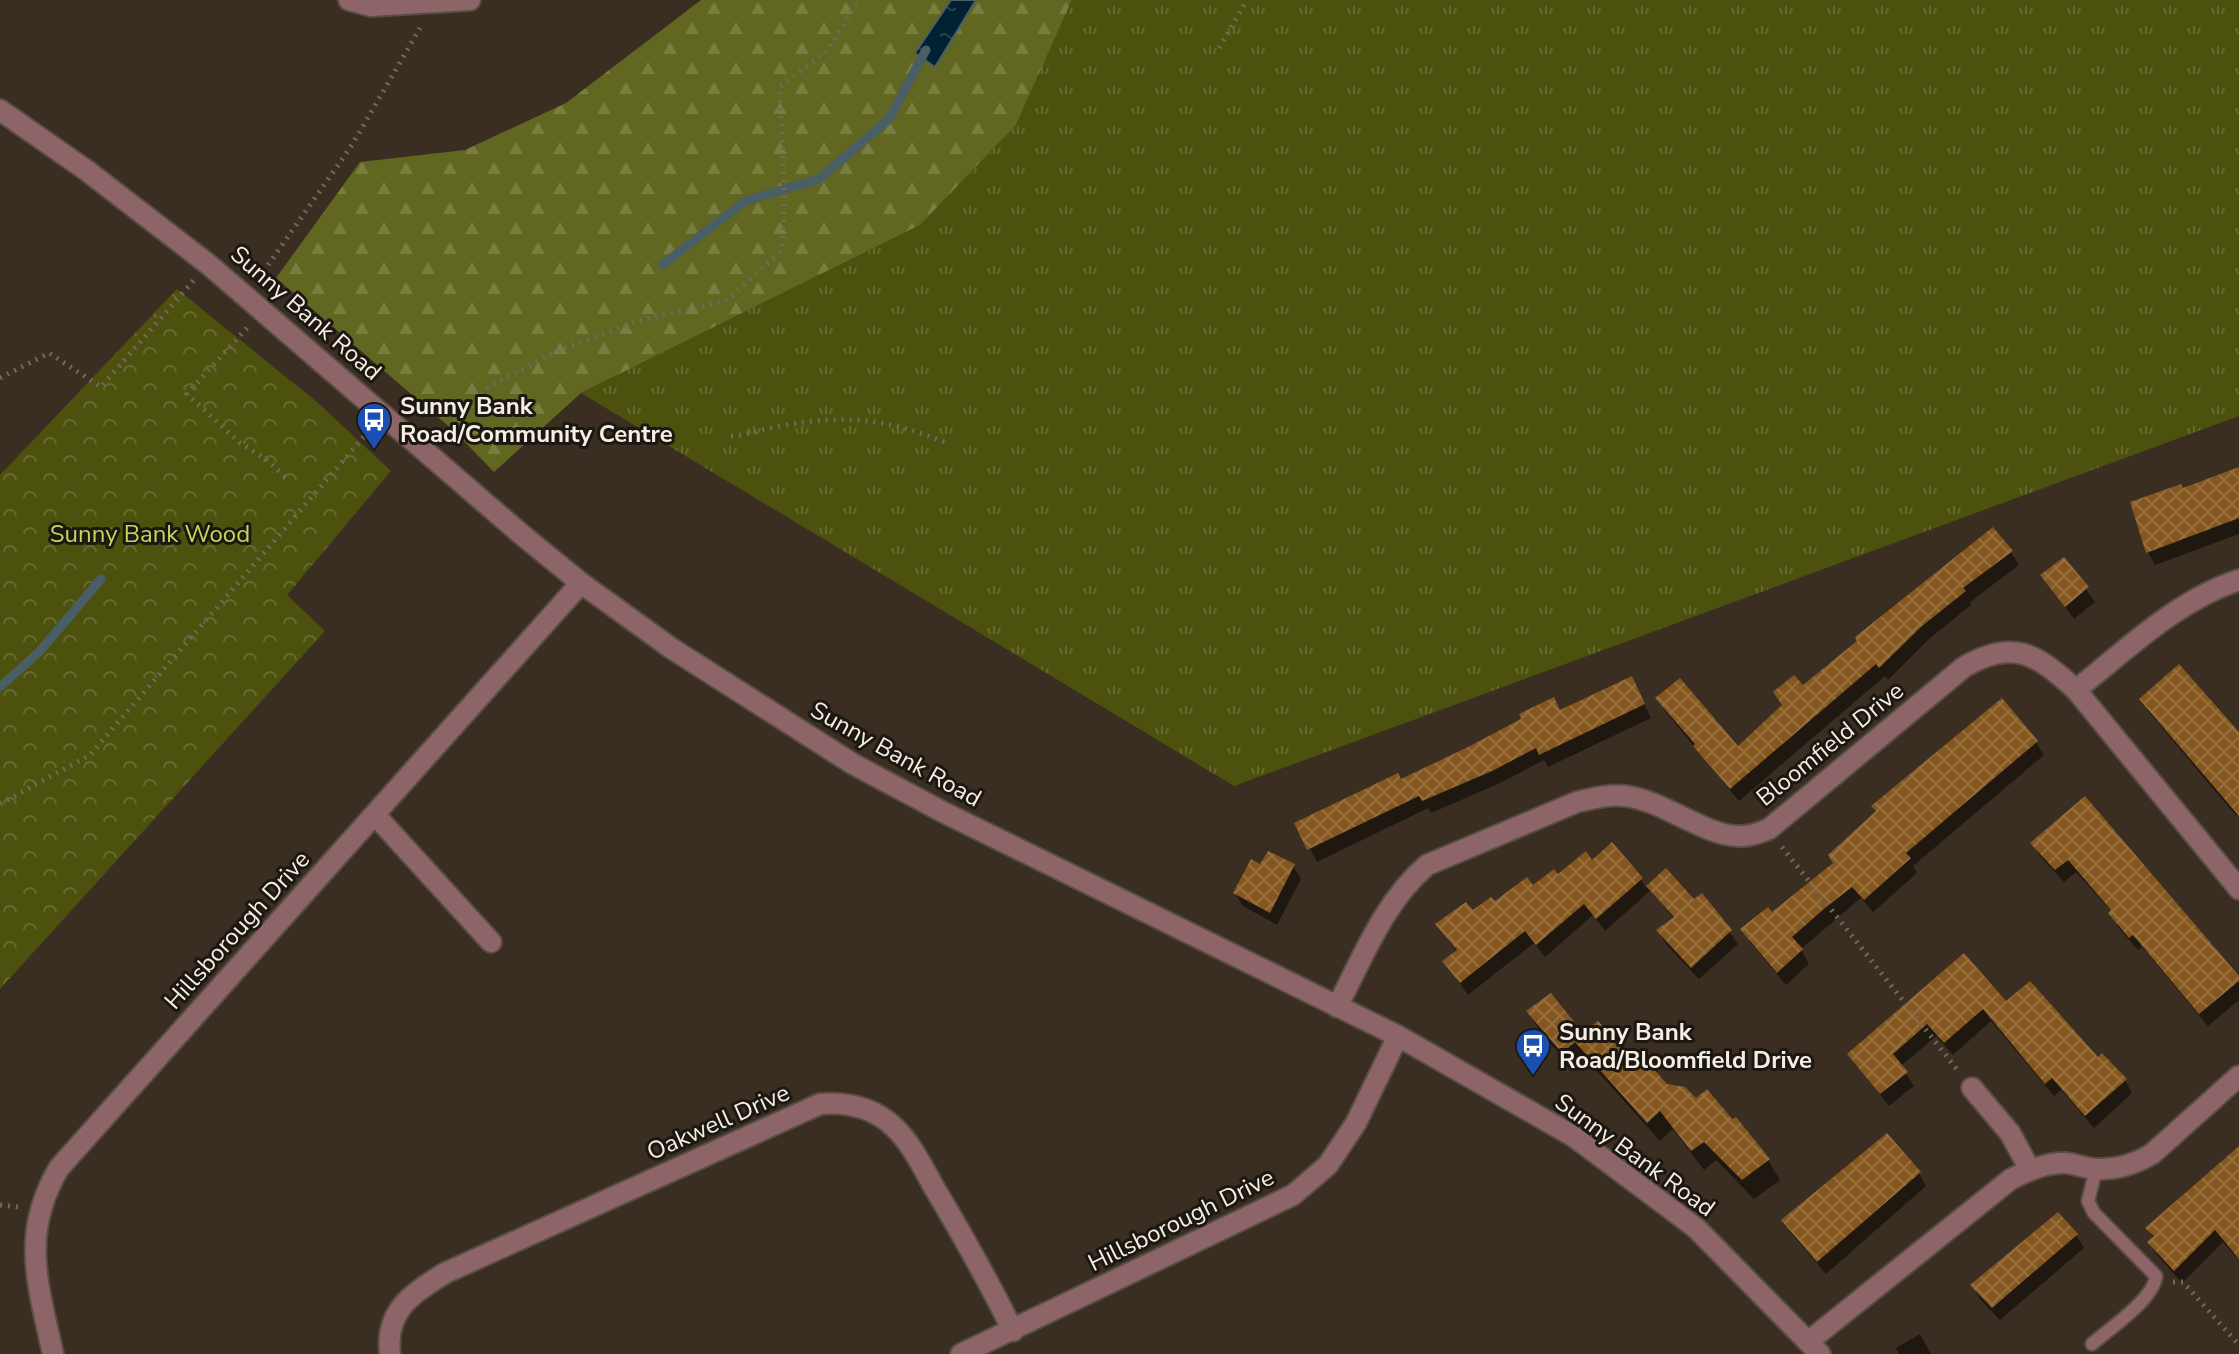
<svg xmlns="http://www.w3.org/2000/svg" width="2239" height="1354" font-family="'Nunito Sans',sans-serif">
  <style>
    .grass { fill: url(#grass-tufts) }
    .forest { fill: url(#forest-firs) }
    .park { fill: url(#park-crowns) }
    .water { fill: url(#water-ripples); stroke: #4a5e66; stroke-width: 2 }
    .shadow { fill: #0007 }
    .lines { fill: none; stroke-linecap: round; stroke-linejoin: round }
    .stream { stroke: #4a5e66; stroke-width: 9 }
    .building { fill: url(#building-cross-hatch) }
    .service-casing { stroke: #574d40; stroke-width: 16 }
    .minor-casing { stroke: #574d40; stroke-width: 24 }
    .tertiary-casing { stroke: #574d40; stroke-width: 24 }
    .path { stroke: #72685d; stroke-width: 5; stroke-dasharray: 2 6; stroke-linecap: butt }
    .service { stroke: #8d6468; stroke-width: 12 }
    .minor { stroke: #8d6468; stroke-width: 20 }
    .tertiary { stroke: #8d6468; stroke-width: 20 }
    .labels { text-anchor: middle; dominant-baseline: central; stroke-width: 6; stroke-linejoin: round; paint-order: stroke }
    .street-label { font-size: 24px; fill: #f5eee5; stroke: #1c1811 }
    .poi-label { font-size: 24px; font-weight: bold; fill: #f5eee5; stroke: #1c1811; text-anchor: start }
    .park-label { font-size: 24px; fill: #c9d55a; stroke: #1c1811 }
  </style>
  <defs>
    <pattern id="grass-tufts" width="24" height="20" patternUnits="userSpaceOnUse" patternTransform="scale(2)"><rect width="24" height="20" fill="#4c510e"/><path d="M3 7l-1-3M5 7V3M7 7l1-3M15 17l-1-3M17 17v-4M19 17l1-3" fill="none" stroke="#666a31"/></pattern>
    <pattern id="forest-firs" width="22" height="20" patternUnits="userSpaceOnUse" patternTransform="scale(2)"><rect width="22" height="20" fill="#616720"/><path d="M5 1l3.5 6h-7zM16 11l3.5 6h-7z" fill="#787d40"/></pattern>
    <pattern id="park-crowns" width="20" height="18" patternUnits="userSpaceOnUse" patternTransform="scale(2)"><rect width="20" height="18" fill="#4c510e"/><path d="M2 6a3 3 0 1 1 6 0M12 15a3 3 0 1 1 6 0" fill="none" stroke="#666a31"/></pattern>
    <pattern id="water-ripples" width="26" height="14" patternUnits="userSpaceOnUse" patternTransform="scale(2)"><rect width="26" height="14" fill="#00212f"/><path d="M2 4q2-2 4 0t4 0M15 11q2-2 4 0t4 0" fill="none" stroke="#26424d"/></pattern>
    <pattern id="building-cross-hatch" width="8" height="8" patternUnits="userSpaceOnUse" patternTransform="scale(2)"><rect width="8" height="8" fill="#85561e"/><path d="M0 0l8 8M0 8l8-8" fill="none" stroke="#976f3f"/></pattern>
  </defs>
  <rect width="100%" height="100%" fill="#392e21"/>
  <!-- grass -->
  <polygon class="grass" points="1072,0 2239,0 2239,416 1234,786 581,393 920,225 1016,125"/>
  <!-- forest -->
  <polygon class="forest" points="701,0 1072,0 1016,125 920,225 581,393 494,472 453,430 276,278 360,162 465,150 566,103"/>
  <!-- park -->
  <polygon class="park" points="177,289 317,402 391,471 287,595 325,631 0,989 0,475"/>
  <!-- water -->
  <polygon class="water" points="951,0 976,0 935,67 915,53"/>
  <!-- shadow -->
  <g class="shadow">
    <polygon points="2239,473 2239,534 2155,565 2148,552 2133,504"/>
    <polygon points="2011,552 2019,565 1970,602 1971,605 1929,639 1888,680 1885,676 1739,801 1665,711 1657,698 1738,749 1803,688"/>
    <polygon points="2064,559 2095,602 2074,619 2043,576"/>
    <polygon points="1638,691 1651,718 1548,767 1544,760 1500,783 1431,813 1428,808 1317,862 1297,824 1561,712"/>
    <polygon points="2141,699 2239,736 2239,814 2236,815 2220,797 2149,712"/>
    <polygon points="2036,742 2044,755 1913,866 1917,873 1873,912 1861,898 1801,949 1809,964 1786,985 1750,942 1743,929 1772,915 1835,864"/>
    <polygon points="2084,799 2239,980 2239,1000 2208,1026 2142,947 2138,950 2118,927 2112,912 2076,872 2064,882 2040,856 2033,843"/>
    <polygon points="1592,863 1641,879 1646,888 1666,870 1694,902 1702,896 1738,944 1699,979 1666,944 1659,931 1674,919 1651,890 1605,931 1593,915 1545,957 1534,943 1468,995 1445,962 1457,952 1437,925 1473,913"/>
    <polygon points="1261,866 1293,866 1301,879 1277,925 1243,906 1235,893"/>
    <polygon points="1964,956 2006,1004 2097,1060 2125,1080 2132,1093 2094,1128 2061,1090 2054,1096 1991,1021 1953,1055 1936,1036 1901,1066 1914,1086 1889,1106 1849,1054"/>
    <polygon points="1529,1012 1582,1035 1634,1063 1768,1160 1780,1180 1754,1199 1716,1160 1704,1170 1673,1129 1660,1141 1588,1061 1574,1071 1540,1031"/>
    <polygon points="2239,1149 2239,1255 2236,1257 2223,1242 2182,1283 2157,1255 2149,1242 2154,1238 2148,1228"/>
    <polygon points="1919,1173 1926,1186 1826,1274 1791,1233 1784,1220"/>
    <polygon points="2076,1235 2084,1248 2000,1320 1980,1299 1973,1286"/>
    <polygon points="1920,1334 1931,1354 1899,1354 1896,1348"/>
  </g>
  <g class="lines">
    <!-- stream -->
    <g class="stream">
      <polyline points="662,265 745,201 819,179 889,119 926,50"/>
      <polyline points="0,687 40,651 101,579"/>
    </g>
  </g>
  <!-- building -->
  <g class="building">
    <polygon points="2239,467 2239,518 2146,553 2130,502 2181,484 2183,488"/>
    <polygon points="1993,527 2013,551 1963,588 1966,591 1922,626 1879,668 1876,664 1730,789 1693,746 1695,744 1655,698 1680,678 1738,746 1782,705 1773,692 1794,675 1803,685 1857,641 1855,637"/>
    <polygon points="2064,557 2089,587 2065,607 2040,575"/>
    <polygon points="2179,664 2239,732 2239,816 2139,699"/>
    <polygon points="1632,676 1645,704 1539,755 1536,748 1492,771 1422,801 1419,796 1307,850 1294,823 1398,773 1401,779 1468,747 1521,719 1519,714 1554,697 1560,710"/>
    <polygon points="2002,698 2038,741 1906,853 1911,858 1864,900 1852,887 1825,908 1792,937 1803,949 1777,973 1740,929 1768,907 1772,912 1833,863 1828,855 1876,811 1871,806"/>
    <polygon points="2085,796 2239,976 2239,981 2199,1014 2133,935 2129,938 2108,913 2111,910 2068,860 2055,870 2030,843"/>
    <polygon points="1612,842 1643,878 1596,919 1584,904 1536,945 1525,931 1460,983 1442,961 1457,950 1435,924 1466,902 1473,910 1491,897 1495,901 1527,877 1533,885 1554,869 1558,874 1586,851 1592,860"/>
    <polygon points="1268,851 1295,864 1270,913 1233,893 1251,859 1260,864"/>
    <polygon points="1666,868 1694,899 1702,893 1732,930 1691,968 1656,930 1674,917 1646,886"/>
    <polygon points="1964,953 2006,1001 2030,981 2098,1057 2102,1053 2127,1079 2085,1116 2052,1078 2045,1084 1983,1009 1944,1043 1927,1024 1893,1054 1908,1072 1880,1094 1847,1054"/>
    <polygon points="1551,993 1583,1033 1598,1021 1635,1061 1642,1056 1667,1084 1685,1087 1696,1098 1707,1089 1732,1119 1736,1117 1770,1159 1742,1180 1704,1142 1691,1151 1660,1111 1647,1123 1575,1042 1562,1053 1526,1011"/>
    <polygon points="1887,1133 1921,1172 1817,1262 1781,1220"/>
    <polygon points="2239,1146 2239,1259 2215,1230 2174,1271 2147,1242 2154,1236 2145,1228"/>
    <polygon points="2058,1212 2078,1234 1992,1308 1970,1285"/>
  </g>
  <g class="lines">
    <defs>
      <path id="service" d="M 2092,1344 C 2109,1329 2154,1299 2156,1276 L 2094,1213 L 2088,1201 L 2096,1169"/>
      <g id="minor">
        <polyline points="349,0 371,6 470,0"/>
        <path d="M 2076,690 C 2126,650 2177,600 2239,580"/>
        <polyline points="376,816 491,942"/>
        <path d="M 1337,1007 C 1363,957 1384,902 1427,865 L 1577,802 C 1594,798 1609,794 1626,796 C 1664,801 1703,835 1738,836 C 1749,837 1759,833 1769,829 L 1964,667 C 2013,638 2037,654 2076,690 L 2239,889"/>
        <polyline points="1972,1088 2010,1133 2030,1170"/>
        <path d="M 1809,1341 L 2011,1179 C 2028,1171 2046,1162 2066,1163 C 2076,1164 2087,1169 2097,1169 C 2118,1170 2135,1164 2152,1154 L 2239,1076"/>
        <path d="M 53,1354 C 38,1284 20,1234 59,1168 L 581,583"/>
        <path d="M 390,1354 C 385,1310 412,1294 445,1273 L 820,1104 C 847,1102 874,1108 894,1127 C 912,1144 923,1168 935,1189 C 963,1236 989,1282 1013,1331"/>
        <polyline points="961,1354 1293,1195 1328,1165 1356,1123 1398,1036"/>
      </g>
      <polyline id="tertiary" points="0,110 86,170 208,264 521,534 581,583 671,648 853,764 943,812 1398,1036 1573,1136 1696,1228 1820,1354"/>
    </defs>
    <!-- service casing -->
    <use href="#service" class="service-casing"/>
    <!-- minor casing -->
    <use href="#minor" class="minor-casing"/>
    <!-- tertiary casing -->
    <use href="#tertiary" class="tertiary-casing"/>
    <!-- path -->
    <g class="path">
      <polyline points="1219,48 1247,0"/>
      <polyline points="259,278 352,145 420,28"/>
      <polyline points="247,328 187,394 240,443 266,459 286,478"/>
      <polyline points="0,378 49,353 101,387 194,280"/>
      <path d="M 731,436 C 748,435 763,429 780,426 C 846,414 887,418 949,444"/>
      <path d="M 446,438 L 487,388 L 556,351 L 641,320 L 728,300 L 781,251 C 788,197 781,142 780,87 L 828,50 L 858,0"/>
      <polyline points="0,804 90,755 367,433"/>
      <polyline points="1782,847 1959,1072"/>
      <polyline points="0,1205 19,1207"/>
      <polyline points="2173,1282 2183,1282 2239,1345"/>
    </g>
    <!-- service -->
    <use href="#service" class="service"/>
    <!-- minor -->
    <use href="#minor" class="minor"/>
    <!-- tertiary -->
    <use href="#tertiary" class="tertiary"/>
  </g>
  <!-- icons -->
  <defs>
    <symbol id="bus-pin" viewBox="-11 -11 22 30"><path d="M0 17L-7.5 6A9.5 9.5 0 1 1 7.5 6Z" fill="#1a4fb4" stroke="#1c1811"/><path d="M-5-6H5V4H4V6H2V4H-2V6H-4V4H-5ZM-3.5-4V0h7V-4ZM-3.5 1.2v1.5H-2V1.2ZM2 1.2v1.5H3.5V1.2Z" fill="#fff"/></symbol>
  </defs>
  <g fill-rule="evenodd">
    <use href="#bus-pin" x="354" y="400" width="40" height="54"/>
    <use href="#bus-pin" x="1513" y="1026" width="40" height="54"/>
  </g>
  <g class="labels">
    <!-- street labels -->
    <g class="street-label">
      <text transform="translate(306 313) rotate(41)">Sunny Bank Road</text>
      <text transform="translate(1830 744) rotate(-39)">Bloomfield Drive</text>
      <text transform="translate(896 754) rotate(29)">Sunny Bank Road</text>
      <text transform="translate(237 930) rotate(-48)">Hillsborough Drive</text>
      <text transform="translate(718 1122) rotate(-24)">Oakwell Drive</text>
      <text transform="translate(1635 1155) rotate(36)">Sunny Bank Road</text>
      <text transform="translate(1181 1220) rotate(-26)">Hillsborough Drive</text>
    </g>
    <!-- poi labels -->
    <g class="poi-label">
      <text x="400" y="406">Sunny Bank<tspan x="400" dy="28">Road/Community Centre</tspan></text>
      <text x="1559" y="1032">Sunny Bank<tspan x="1559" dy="28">Road/Bloomfield Drive</tspan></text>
    </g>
    <!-- park labels -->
    <g class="park-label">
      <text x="150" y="534">Sunny Bank Wood</text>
    </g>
  </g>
</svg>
